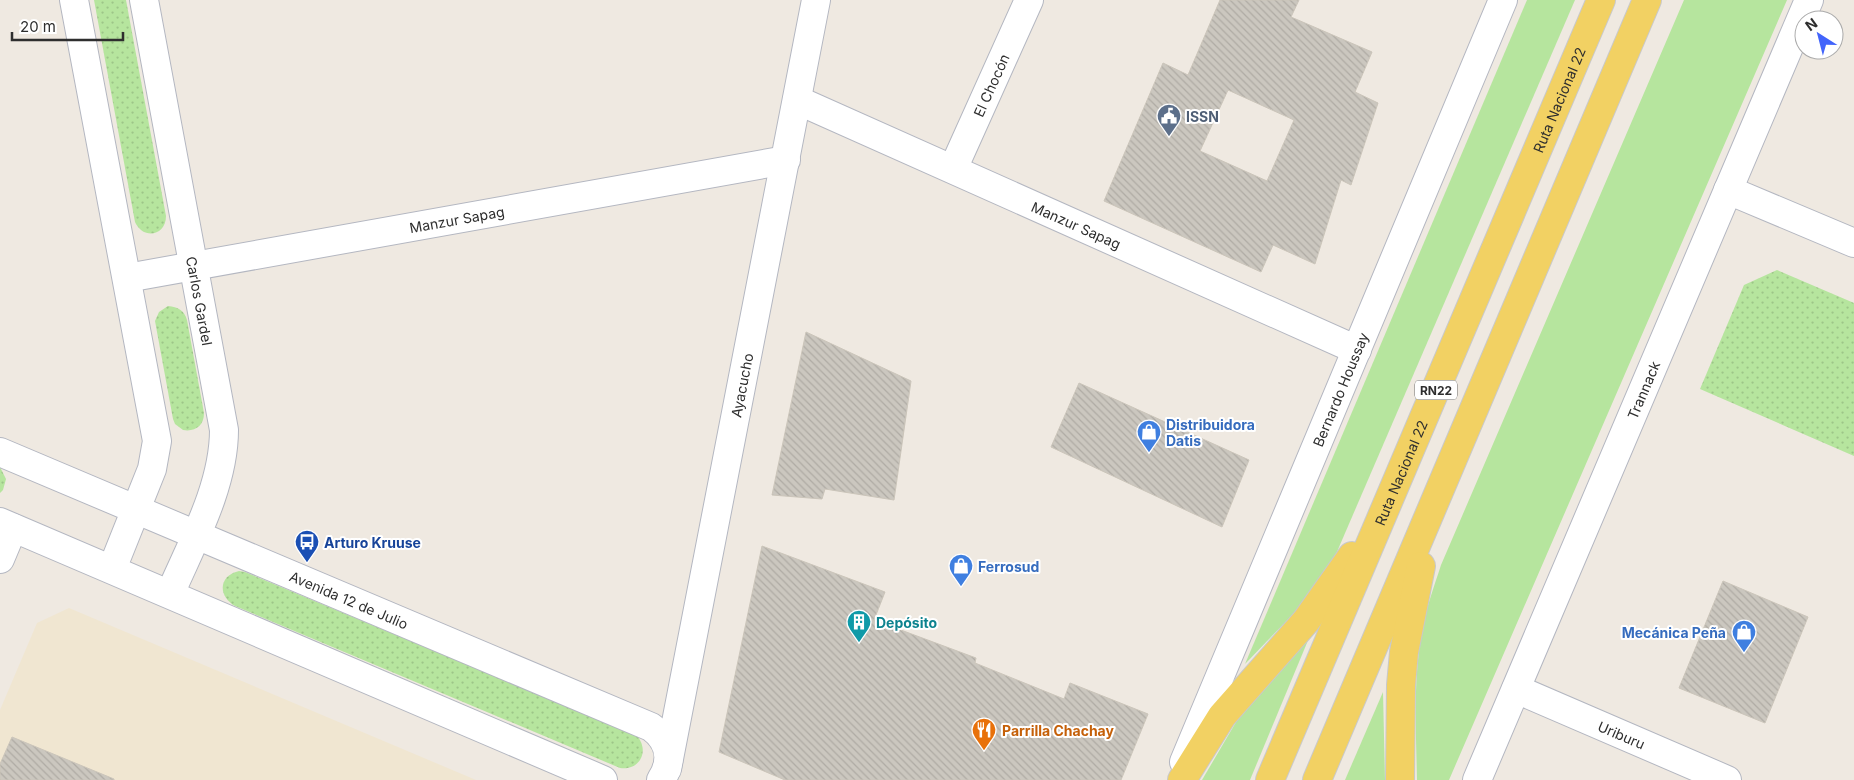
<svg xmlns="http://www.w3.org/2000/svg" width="1854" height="780" font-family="Inter,sans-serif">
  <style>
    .education { fill: #f0e6d1 }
    .grass { fill: url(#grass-dots) }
    .garden { fill: #b6e59e }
    .building { fill: url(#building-back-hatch); stroke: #cbc5ba; fill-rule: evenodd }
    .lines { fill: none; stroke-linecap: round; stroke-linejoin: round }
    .minor-casing { stroke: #b4b7c1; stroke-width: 30 }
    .tertiary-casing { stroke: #b4b7c1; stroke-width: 30 }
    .secondary-casing { stroke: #b4b7c1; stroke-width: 30 }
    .primary-casing { stroke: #c9c9c9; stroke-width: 30 }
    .minor { stroke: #fff; stroke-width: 28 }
    .tertiary { stroke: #fff; stroke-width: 28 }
    .secondary { stroke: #fff; stroke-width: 28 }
    .primary { stroke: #f2d163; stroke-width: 28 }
    .labels { text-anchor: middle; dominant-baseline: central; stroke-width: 4; stroke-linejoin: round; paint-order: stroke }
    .shield { fill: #fff; stroke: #6d6d6d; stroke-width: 1 }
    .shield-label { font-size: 12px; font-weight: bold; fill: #2e2e2e }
    .street-label { font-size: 14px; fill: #2e2e2e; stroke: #fff }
    .service-label { font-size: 14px; font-weight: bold; fill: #4e5e75; stroke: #fff; text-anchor: start }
    .shop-label { font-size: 14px; font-weight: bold; fill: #366cbe; stroke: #fff; text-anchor: start }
    .transit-label { font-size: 14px; font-weight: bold; fill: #164399; stroke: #fff; text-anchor: start }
    .culture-label { font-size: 14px; font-weight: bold; fill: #0d838f; stroke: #fff; text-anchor: start }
    .food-label { font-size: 14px; font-weight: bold; fill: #c56008; stroke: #fff; text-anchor: start }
  </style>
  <defs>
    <pattern id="grass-dots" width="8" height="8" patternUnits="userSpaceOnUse" patternTransform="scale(1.25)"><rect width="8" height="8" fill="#b6e59e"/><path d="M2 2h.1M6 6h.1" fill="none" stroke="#9dc588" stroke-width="1.8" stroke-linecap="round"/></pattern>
    <pattern id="building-back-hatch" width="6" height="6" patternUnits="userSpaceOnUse" patternTransform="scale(1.25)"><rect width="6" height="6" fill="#cbc7bf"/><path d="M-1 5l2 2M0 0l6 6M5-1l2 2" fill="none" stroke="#afaba4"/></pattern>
  </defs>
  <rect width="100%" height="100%" fill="#efe9e1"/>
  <!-- education -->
  <polygon class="education" points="69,608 476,780 0,780 0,710 37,623"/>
  <!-- grass -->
  <g class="grass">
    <path d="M 94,0 L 126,0 L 166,216 C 166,236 143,240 135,222 Z"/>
    <polygon points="1777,270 1854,303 1854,456 1700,389 1744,285"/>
    <path d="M 168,306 C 178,307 184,310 187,320 L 204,413 C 204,426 195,432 183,430 L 175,424 L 173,419 L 155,321 L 159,312 Z"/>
    <polygon points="0,467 6,479 3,490 0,493"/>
    <path d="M 239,571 L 245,572 L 636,735 C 650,749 641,771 620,768 L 235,606 C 218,596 218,576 239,571 Z"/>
  </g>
  <!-- garden -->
  <g class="garden">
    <polygon points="1527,0 1575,0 1333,561 1299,608 1245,664"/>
    <path d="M 1684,0 L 1787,0 L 1449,780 L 1417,780 C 1416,731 1413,680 1422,631 C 1426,608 1434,587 1441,565 Z"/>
    <polygon points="1309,638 1250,780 1202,780 1239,717"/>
    <polygon points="1383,692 1385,780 1345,780"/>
  </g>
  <!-- building -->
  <g class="building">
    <path d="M 1220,0 L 1299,0 L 1291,17 L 1372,52 L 1355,92 L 1378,103 L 1351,185 L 1341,180 L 1315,264 L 1273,245 L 1261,272 L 1104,201 L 1163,63 L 1188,75 ZM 1228,90 L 1294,120 L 1267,181 L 1200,151 Z"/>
    <polygon points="806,332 911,381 894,500 825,489 822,499 772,495"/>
    <polygon points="1079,383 1249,460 1222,527 1051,447"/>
    <polygon points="762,546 885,592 874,620 976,658 975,663 1064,699 1070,683 1148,714 1121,780 785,780 719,752"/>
    <polygon points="1723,581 1808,617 1765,723 1679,688"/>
    <polygon points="12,737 114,779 114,780 0,780 0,764"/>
  </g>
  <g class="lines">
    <defs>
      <g id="minor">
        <polyline points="74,0 157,441 152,469 112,569"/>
        <path id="s1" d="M 144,0 L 224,430 C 224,486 192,543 170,594"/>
        <path id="s2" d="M 797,100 L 1357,350"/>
        <path id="s3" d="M 953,169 L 1029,0"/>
        <polyline points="1728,190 1854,243"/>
        <path id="s4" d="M 127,278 L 786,160"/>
        <polyline points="0,559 13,528"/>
        <path id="s5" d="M 1516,689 L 1727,780"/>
      </g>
      <g id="tertiary">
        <path id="s6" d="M 1184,762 L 1503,0"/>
        <path id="s7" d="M 667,769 L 816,0"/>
        <path id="s8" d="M 1477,780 L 1809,0"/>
      </g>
      <g id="secondary">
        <path id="s9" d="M 0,452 L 651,727 C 670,741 674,760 661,780"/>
        <polyline points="0,522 603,780"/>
      </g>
      <g id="primary">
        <polyline points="1182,780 1222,716 1306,621 1352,556"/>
        <path id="s10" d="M 1270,780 L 1601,0"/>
        <polyline points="1317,780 1647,0"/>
        <polyline points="1400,780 1401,685 1404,652 1421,566"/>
      </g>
    </defs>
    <!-- minor casing -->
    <use href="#minor" class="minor-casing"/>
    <!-- tertiary casing -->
    <use href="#tertiary" class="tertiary-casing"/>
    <!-- secondary casing -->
    <use href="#secondary" class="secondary-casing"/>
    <!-- primary casing -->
    <use href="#primary" class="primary-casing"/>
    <!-- minor -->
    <use href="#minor" class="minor"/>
    <!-- tertiary -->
    <use href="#tertiary" class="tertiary"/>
    <!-- secondary -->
    <use href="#secondary" class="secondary"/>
    <!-- primary -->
    <use href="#primary" class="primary"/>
  </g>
  <!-- icons -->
  <defs>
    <symbol id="civic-pin" viewBox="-11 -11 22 30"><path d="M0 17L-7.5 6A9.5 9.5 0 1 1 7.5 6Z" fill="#5c6f8a" stroke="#fff"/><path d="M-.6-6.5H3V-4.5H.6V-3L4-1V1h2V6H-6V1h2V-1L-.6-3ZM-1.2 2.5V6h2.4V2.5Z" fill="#fff"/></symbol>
    <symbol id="shop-pin" viewBox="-11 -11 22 30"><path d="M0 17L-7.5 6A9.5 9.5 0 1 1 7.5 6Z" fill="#3f7fe0" stroke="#fff"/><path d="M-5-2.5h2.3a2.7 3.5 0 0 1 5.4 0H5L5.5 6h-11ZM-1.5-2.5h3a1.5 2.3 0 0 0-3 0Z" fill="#fff"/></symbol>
    <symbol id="bus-pin" viewBox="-11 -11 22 30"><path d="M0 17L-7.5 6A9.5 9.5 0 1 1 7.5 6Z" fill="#1a4fb4" stroke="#fff"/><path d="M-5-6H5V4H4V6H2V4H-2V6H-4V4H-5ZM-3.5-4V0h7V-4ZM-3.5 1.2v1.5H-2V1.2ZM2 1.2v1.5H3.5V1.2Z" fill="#fff"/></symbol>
    <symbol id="building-pin" viewBox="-11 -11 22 30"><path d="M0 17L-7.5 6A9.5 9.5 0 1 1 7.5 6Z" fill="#0f9aa8" stroke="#fff"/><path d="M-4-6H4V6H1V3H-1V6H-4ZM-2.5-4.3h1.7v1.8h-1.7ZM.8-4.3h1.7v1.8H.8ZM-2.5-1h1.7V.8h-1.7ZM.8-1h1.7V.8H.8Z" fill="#fff"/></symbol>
    <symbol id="restaurant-pin" viewBox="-11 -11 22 30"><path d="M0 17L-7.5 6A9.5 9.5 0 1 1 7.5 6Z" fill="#e8710a" stroke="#fff"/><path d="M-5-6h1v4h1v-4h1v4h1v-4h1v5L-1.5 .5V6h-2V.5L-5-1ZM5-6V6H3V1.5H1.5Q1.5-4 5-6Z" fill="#fff"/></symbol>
  </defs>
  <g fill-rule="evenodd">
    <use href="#civic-pin" x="1155" y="102" width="28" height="38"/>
    <use href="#shop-pin" x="1135" y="418" width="28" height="38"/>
    <use href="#bus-pin" x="293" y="528" width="28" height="38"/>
    <use href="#shop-pin" x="947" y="552" width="28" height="38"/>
    <use href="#building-pin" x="845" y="608" width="28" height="38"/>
    <use href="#shop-pin" x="1730" y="618" width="28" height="38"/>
    <use href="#restaurant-pin" x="970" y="716" width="28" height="38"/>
  </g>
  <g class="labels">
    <!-- shield labels -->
    <rect class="shield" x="1415" y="380.5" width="42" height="19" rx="4"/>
    <g class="shield-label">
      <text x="1436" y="390">RN22</text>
    </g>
    <!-- street labels -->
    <g class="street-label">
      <text stroke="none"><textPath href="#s3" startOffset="92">El Chocón</textPath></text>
      <text stroke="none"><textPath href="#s10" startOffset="739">Ruta Nacional 22</textPath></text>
      <text stroke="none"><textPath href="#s4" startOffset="335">Manzur Sapag</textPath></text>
      <text stroke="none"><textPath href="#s2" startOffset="306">Manzur Sapag</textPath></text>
      <text stroke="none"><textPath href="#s1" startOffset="306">Carlos Gardel</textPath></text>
      <text stroke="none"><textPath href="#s7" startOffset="391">Ayacucho</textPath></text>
      <text stroke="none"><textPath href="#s6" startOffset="404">Bernardo Houssay</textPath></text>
      <text stroke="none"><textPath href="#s8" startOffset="424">Trannack</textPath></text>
      <text stroke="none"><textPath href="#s10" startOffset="334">Ruta Nacional 22</textPath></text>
      <text stroke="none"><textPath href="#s9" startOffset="379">Avenida 12 de Julio</textPath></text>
      <text stroke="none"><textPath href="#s5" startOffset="115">Uriburu</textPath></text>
    </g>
    <!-- service labels -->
    <g class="service-label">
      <text x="1186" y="116">ISSN</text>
    </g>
    <!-- shop labels -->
    <g class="shop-label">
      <text x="1166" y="424">Distribuidora<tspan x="1166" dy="16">Datis</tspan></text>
      <text x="978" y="566">Ferrosud</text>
      <text x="1726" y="632" text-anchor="end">Mecánica Peña</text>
    </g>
    <!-- transit labels -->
    <g class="transit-label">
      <text x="324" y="542">Arturo Kruuse</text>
    </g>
    <!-- culture labels -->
    <g class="culture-label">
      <text x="876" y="622">Depósito</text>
    </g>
    <!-- food labels -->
    <g class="food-label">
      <text x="1002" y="730">Parrilla Chachay</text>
    </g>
  </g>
  <!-- north arrow -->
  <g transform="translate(1819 35) rotate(324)"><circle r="24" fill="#ffffff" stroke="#ababab"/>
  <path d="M0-4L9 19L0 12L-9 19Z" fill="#4264fb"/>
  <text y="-8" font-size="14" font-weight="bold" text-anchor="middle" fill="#2e2e2e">N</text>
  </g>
  <!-- scale -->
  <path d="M12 32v8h111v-8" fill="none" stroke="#2e2e2e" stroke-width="2.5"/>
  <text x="20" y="32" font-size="15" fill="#2e2e2e" stroke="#ffffff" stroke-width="4" paint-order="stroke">20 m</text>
</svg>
